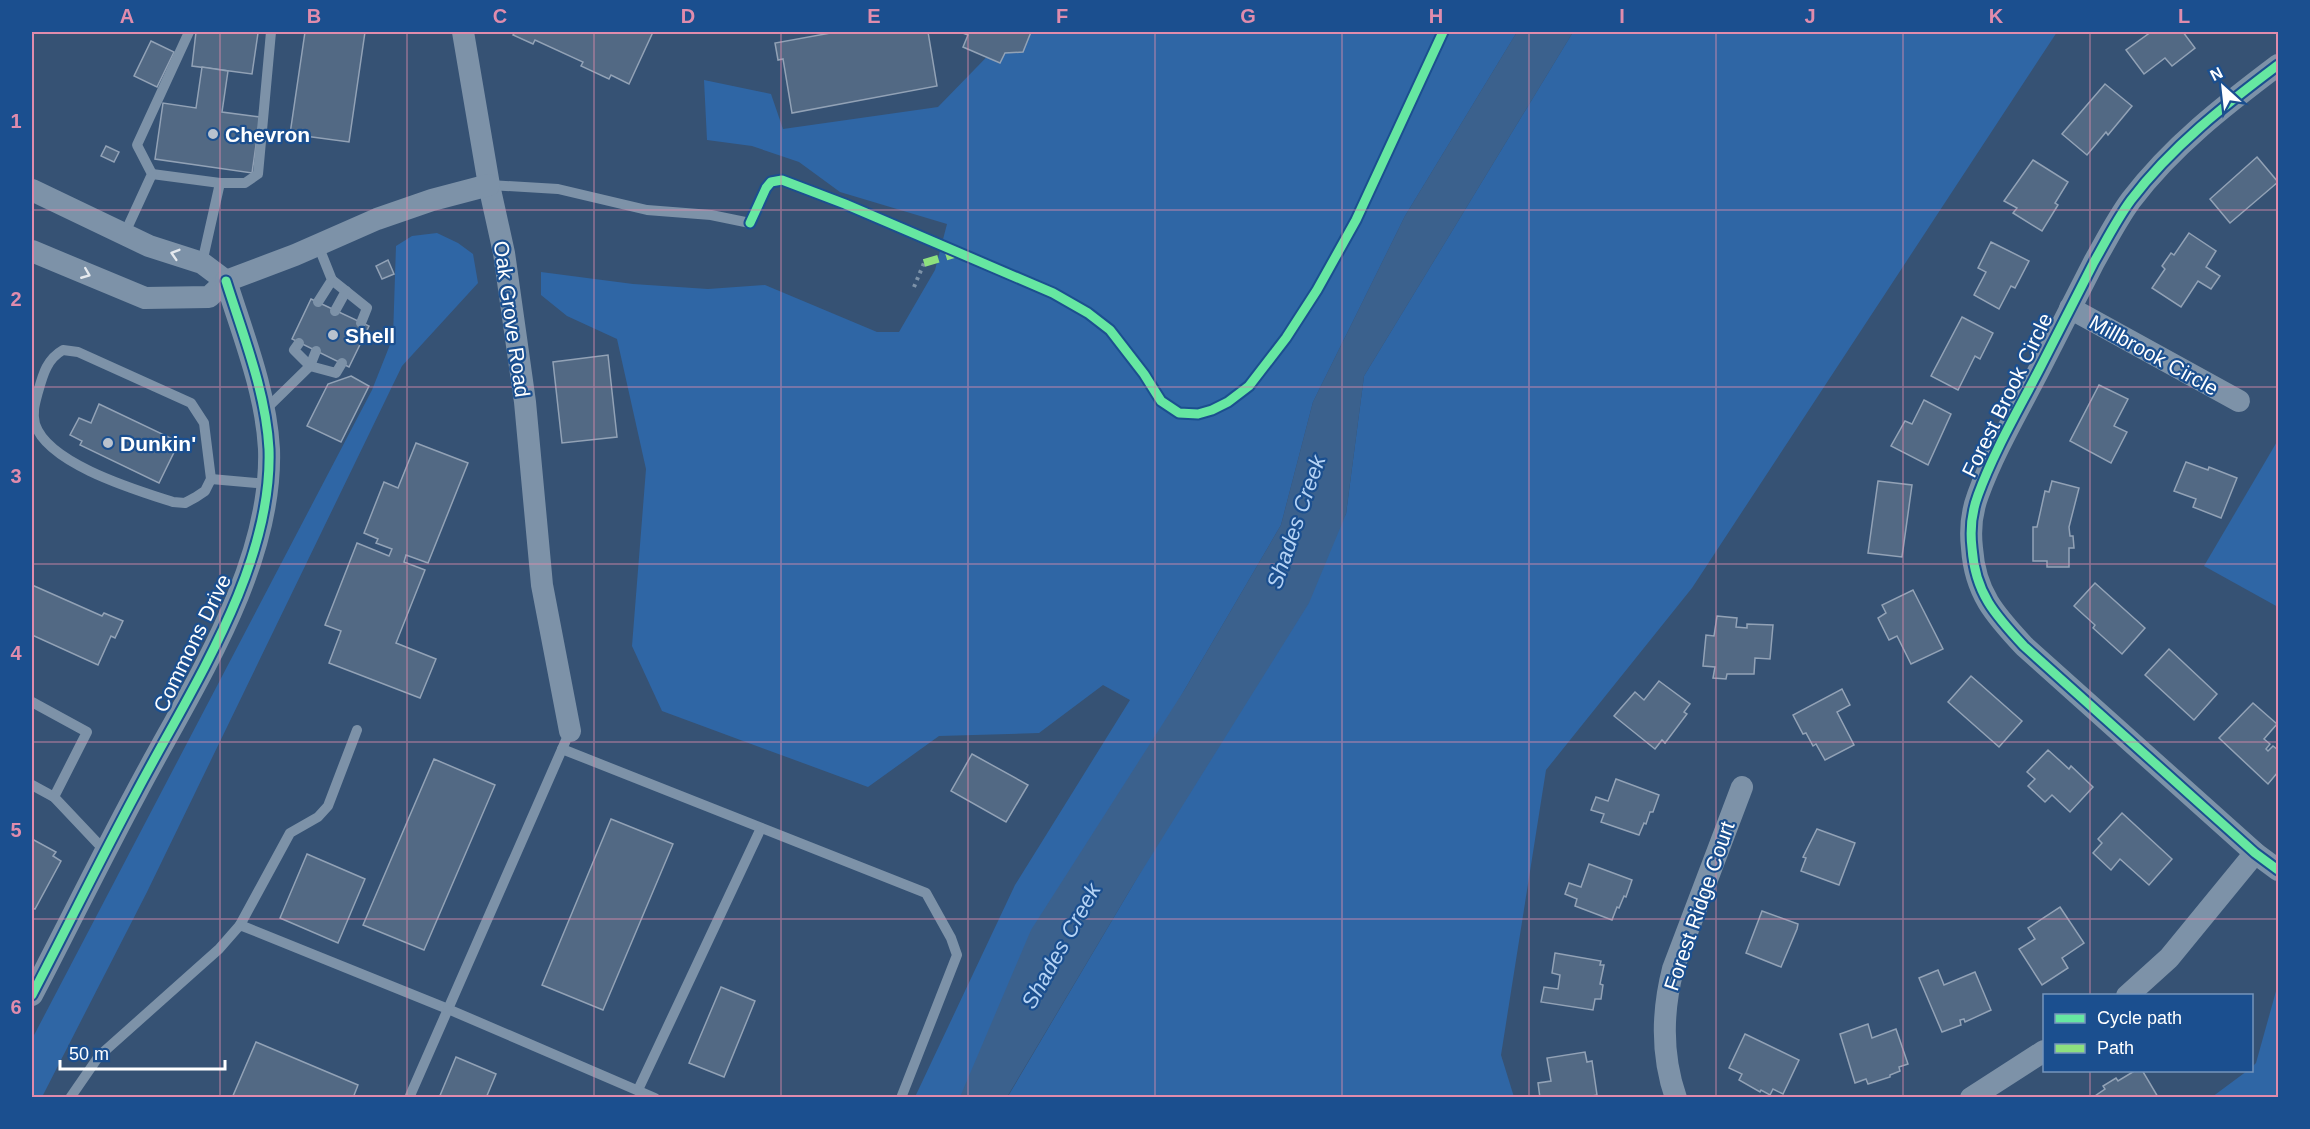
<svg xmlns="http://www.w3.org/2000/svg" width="2310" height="1129" font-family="Helvetica,sans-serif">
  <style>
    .green { fill: #2f66a5 }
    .water { fill: #3b618d }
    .building { fill: #526984; stroke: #92a2b6; stroke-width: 1.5 }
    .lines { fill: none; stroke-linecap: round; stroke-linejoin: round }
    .path { stroke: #7d92a8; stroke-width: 4; stroke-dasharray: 3 4.5; stroke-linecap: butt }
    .service { stroke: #7d92a8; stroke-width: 10 }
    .minor { stroke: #7d92a8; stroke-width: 22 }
    .quiet { stroke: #8de07e; stroke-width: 8; stroke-dasharray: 15 8; stroke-linecap: butt }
    .cycleway-casing { stroke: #1b4f8f; stroke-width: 13 }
    .cycleway { stroke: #66e7a1; stroke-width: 9 }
    .oneway { stroke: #e5e9ee }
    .grid { fill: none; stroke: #e08cad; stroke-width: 1.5; stroke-opacity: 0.55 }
    .poi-dot { fill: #b9c2ce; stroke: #1b4f8f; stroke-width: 2 }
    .labels { text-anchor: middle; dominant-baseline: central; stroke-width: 4.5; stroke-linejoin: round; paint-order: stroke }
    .poi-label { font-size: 21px; font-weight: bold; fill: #fff; stroke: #1b4f8f; text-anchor: start }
    .street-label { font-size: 21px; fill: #fff; stroke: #1b4f8f }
    .water-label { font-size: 22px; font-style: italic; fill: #b5d3f5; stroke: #1b4f8f }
    .neatline { fill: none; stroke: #e08cad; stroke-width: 2 }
    .grid-label { font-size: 20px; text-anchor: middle; font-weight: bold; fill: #e08cad }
  </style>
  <rect width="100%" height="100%" fill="#365274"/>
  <!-- green -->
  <g class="green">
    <polygon points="1011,32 1517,32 1405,216 1313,402 1281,525 1185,689 966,1087 960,1097 915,1097 1015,885 1130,700 1103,685 1039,733 939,736 868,787 662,711 632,646 646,469 617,339 567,316 541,295 541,272 633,284 708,289 765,285 877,332 899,332 935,270 947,224 840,192 799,162 752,146 707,140 704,80 771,94 783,129 938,107"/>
    <polygon points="1573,32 2057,32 1692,588 1546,770 1501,1055 1514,1097 1007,1098 1133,885 1346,514 1364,376"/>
    <polygon points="437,233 458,243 473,254 478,283 402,366 147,892 42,1097 32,1097 32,1039 372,390 393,337 396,246 412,236"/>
    <polygon points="2278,440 2278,607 2204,566"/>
    <polygon points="2278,984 2278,1097 2212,1097 2247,1071 2252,1070 2252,1067 2256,1063"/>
  </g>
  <!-- water -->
  <polygon class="water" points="1517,32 1573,32 1364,376 1346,514 1309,603 1133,885 1007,1097 960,1097 1031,930 1185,689 1281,525 1313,402 1405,216"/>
  <!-- building -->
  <g class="building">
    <polygon points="196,32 258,33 252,74 192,66"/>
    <polygon points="305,32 365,32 349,142 290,134"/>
    <polygon points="515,32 653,32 629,84 611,75 609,79 581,66 583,62 535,40 533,44 513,35"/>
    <polygon points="836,32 928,32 937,86 792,113 783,59 778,60 775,43"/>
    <polygon points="960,32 1031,32 1023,52 1005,53 1000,63 963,47 968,35"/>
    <polygon points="2151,32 2183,32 2195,48 2172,66 2165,58 2144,74 2126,50"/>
    <polygon points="151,41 174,52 157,87 134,76"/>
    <polygon points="202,67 228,71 222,112 260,117 252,173 155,159 163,103 196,108"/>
    <polygon points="2105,84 2132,106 2108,135 2106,132 2087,155 2062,134"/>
    <polygon points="106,146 119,152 114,162 101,156"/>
    <polygon points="2257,157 2278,182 2230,223 2210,199"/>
    <polygon points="2033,160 2068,182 2055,203 2058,205 2042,231 2013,213 2017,208 2004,201"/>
    <polygon points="2189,233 2216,251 2206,267 2220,276 2211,289 2198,281 2181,307 2152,288 2165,269 2162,266 2171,253 2174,255"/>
    <polygon points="1991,242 2029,261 2015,288 2011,286 1999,309 1974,295 1986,272 1978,268"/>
    <polygon points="388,260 394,274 382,279 376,266"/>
    <polygon points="311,299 369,326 349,367 292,339"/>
    <polygon points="1962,317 1993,333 1980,359 1975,356 1958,390 1931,376"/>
    <polygon points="608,355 617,437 562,443 553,362"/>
    <polygon points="351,376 369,386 341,442 307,426 328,384"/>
    <polygon points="2099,385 2128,399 2114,426 2127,432 2111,463 2070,441"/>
    <polygon points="1924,400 1951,414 1928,465 1891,446 1905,421 1912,424"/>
    <polygon points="99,404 179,442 159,483 80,445 82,441 70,435 79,418 91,423"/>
    <polygon points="416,443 468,463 428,563 406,555 404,562 425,570 396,643 436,659 420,698 329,663 341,631 325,625 357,543 389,556 392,549 376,543 378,539 364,533 384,482 398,488"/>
    <polygon points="2186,462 2208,470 2209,467 2237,478 2221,518 2193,507 2196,499 2174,491"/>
    <polygon points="1878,481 1912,485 1902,557 1868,553"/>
    <polygon points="2052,481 2079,488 2069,527 2070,536 2073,536 2074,548 2069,548 2069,567 2047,567 2047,561 2033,561 2033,527 2037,527 2045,491 2049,492"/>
    <polygon points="2095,583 2145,628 2122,654 2093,628 2095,625 2074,606"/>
    <polygon points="32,585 102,616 104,613 123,621 115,638 111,636 98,665 32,635"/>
    <polygon points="1913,590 1943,649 1911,664 1897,636 1889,640 1878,618 1886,613 1882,605"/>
    <polygon points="1717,616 1737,618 1736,627 1747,628 1747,624 1773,625 1770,659 1755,658 1754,674 1727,674 1726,679 1713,678 1715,667 1703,666 1706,635 1714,636"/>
    <polygon points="2169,649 2217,694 2194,720 2145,675"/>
    <polygon points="1971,676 2022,721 1999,747 1948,702"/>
    <polygon points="1659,681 1690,704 1684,712 1687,714 1665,743 1662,740 1655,749 1614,716 1635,692 1644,700"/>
    <polygon points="1842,689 1850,705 1837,712 1854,745 1825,760 1816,744 1813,746 1806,733 1803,734 1793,715"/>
    <polygon points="2253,703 2277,724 2264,739 2270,744 2266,749 2268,751 2273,746 2278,750 2278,772 2268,784 2219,738"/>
    <polygon points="2048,750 2069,769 2071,766 2093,787 2070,812 2052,795 2045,802 2028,786 2035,779 2027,772"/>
    <polygon points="972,754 1028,785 1006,822 951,791"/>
    <polygon points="434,759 495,785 424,950 363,925"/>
    <polygon points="1616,779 1659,795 1653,812 1650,812 1646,824 1644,823 1639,835 1601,822 1604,814 1591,810 1596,797 1608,801"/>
    <polygon points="2122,813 2172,859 2149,885 2120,859 2111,870 2093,853 2102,843 2098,839"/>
    <polygon points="611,819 673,844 603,1010 542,985"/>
    <polygon points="1817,829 1855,843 1839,885 1801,871 1806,858 1803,857"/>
    <polygon points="32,839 56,852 53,856 61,861 35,909 32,908"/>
    <polygon points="307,854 365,879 338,943 280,918"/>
    <polygon points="1589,864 1632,880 1626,897 1624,896 1619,908 1617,907 1612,920 1575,906 1577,899 1565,894 1569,883 1581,887"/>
    <polygon points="2060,907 2084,943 2062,958 2068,968 2042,985 2019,949 2035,939 2028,928"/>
    <polygon points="1762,911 1798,924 1797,929 1781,967 1746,953"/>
    <polygon points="1555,953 1601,961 1600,965 1604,965 1600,984 1603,985 1601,999 1595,999 1593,1010 1541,1002 1544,987 1558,989 1560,975 1552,973"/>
    <polygon points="1938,970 1944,985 1975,972 1991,1010 1965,1022 1964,1019 1960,1020 1961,1025 1942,1032 1919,978"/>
    <polygon points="721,987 755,1001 724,1077 689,1063"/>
    <polygon points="1868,1024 1872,1038 1896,1029 1908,1064 1899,1067 1900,1071 1890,1075 1890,1077 1868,1084 1866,1079 1855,1083 1840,1034"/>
    <polygon points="1745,1034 1799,1060 1783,1094 1773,1089 1770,1095 1761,1090 1760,1092 1739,1080 1742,1074 1729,1068"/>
    <polygon points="256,1042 358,1085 353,1098 232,1098"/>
    <polygon points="1585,1052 1587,1062 1592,1061 1597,1095 1592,1096 1593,1098 1540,1098 1538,1083 1551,1081 1547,1058"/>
    <polygon points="456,1057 496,1074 486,1098 439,1098"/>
    <polygon points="2136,1070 2142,1070 2158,1097 2092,1098 2105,1089 2103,1086 2116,1078 2118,1081"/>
  </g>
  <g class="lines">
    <!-- path -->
    <polyline class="path" points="914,287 924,263"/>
    <!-- service -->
    <g class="service">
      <polyline points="152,174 220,183"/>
      <polyline points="489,185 558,189 647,210 711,215 750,223"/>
      <polyline points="124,235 152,174 137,145 189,32"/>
      <polyline points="318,245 332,280 318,302"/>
      <polyline points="202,263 220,183 245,183 258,174 271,32"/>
      <polyline points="332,280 367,308 361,323"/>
      <polyline points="335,311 346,291"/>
      <path d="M 63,350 L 78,352 L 191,403 L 204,423 L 211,479 L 205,491 L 196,497 L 185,503 L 173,502 C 136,490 48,464 35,424 C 32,412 35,403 38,392 C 43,374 47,359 63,350 Z"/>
      <polyline points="316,351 310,366 336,373 342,363"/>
      <polyline points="264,411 310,366 294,350 299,343"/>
      <polyline points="211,479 267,484"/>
      <polyline points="32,702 87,732 54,797"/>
      <polyline points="562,749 926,893 951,938 957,955 901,1098"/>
      <polyline points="32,785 54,797 105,851"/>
      <polyline points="240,925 290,833 318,817 328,806 357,730"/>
      <polyline points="638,1090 761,828"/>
      <polyline points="70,1098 99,1056 219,949 240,925 448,1009 655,1098"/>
      <polyline points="409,1098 570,731"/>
    </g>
    <!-- minor -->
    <g class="minor">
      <polyline points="463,32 489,185 504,253 525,402 542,585 570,731"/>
      <path d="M 2278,65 C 2225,105 2172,146 2131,200 C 2117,219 2106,241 2094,262 C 2076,297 2058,332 2040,368 C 2019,409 1994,451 1978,495 C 1972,511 1970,531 1972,548 C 1975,593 1995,615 2024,646 L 2255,853 L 2278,870"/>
      <polyline points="32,190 149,246 202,263 226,281"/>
      <polyline points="32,251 145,298 209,297 226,281 295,255 377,219 432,200 489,185"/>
      <polyline points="2070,308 2239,401"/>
      <path d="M 32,995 C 67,928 100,860 136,793 C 190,690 273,568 269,449 C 266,392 243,335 226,281"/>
      <polyline points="2127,996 2169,958 2255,853"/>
      <path d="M 1676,1098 C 1661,1055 1662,1012 1673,969 L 1742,787"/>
      <polyline points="1971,1098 2044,1051"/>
    </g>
    <!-- quiet -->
    <polyline class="quiet" points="924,263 958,253"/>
    <defs>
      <g id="cycleway">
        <path d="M 2278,65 C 2225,105 2172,146 2131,200 C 2117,219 2106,241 2094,262 C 2076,297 2058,332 2040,368 C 2019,409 1994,451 1978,495 C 1972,511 1970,531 1972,548 C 1975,593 1995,615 2024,646 L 2255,853 L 2278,870"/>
        <polyline points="750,223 766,188 771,182 782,180 845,204 1053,293 1088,313 1110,330 1144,374 1161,401 1179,413 1198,414 1212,410 1228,402 1249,386 1286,338 1317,290 1356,220 1443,32"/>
        <path d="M 32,995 C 67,928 100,860 136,793 C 190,690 273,568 269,449 C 266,392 243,335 226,281"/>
      </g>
    </defs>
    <!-- cycleway casing -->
    <use href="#cycleway" class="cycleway-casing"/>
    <!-- cycleway -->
    <use href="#cycleway" class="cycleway"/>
  </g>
  <!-- one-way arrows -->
  <defs><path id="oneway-chevron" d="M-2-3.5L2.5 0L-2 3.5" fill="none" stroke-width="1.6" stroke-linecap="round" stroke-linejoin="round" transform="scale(1.5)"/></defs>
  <g class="oneway">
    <use href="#oneway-chevron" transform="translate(175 254) rotate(-163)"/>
    <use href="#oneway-chevron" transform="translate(86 274) rotate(22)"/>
  </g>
  <!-- grid -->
  <path class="grid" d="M 220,32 L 220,1098M 407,32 L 407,1098M 594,32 L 594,1098M 781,32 L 781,1098M 968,32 L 968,1098M 1155,32 L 1155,1098M 1342,32 L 1342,1098M 1529,32 L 1529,1098M 1716,32 L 1716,1098M 1903,32 L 1903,1098M 2090,32 L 2090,996M 32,210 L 2278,210M 32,387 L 2278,387M 32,564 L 2278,564M 32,742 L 2278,742M 32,919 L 2278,919M 2090,1070 L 2090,1098"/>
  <!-- markers -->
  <g class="poi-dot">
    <circle cx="213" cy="134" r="6"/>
    <circle cx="333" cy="335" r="6"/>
    <circle cx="108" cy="443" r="6"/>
  </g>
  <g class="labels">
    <!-- poi labels -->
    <g class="poi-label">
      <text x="225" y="134">Chevron</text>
      <text x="345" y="335">Shell</text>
      <text x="120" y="443">Dunkin'</text>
    </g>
    <!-- street labels -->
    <g class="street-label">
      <text transform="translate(512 319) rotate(82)">Oak Grove Road</text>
      <text transform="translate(2154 355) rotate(29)">Millbrook Circle</text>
      <text transform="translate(2007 395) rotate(-64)">Forest Brook Circle</text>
      <text transform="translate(192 643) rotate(-64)">Commons Drive</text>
      <text transform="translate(1699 906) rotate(-71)">Forest Ridge Court</text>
    </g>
    <!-- water labels -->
    <g class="water-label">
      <text transform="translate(1296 522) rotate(-71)">Shades Creek</text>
      <text transform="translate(1061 946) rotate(-61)">Shades Creek</text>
    </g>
  </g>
  <!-- border -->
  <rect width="2310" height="1129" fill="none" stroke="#1b4f8f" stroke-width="66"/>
  <!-- legend -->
  <rect x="2043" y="994" width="210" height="78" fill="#1b4f8f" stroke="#7695bc" stroke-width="1.5"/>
  <rect x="2055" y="1014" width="30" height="9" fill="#66e7a1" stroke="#7695bc" stroke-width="1.5"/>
  <text x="2097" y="1024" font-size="18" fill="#ffffff">Cycle path</text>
  <rect x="2055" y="1044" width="30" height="9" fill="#8de07e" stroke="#7695bc" stroke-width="1.5"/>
  <text x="2097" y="1054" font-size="18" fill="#ffffff">Path</text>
  <!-- north arrow -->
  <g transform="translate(2223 87) rotate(333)" stroke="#1b4f8f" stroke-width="4.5" paint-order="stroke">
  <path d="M0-4.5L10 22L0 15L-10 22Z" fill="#ffffff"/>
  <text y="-9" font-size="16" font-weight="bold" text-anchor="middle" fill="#ffffff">N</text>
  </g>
  <!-- scale -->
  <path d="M60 1060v9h165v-9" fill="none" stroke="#ffffff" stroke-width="3"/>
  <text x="69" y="1060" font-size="18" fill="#ffffff" stroke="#1b4f8f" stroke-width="4.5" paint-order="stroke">50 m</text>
  <rect x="33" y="33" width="2244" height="1063" class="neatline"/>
  <g class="grid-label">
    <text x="127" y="23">A</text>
    <text x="314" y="23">B</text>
    <text x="500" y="23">C</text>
    <text x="688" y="23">D</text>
    <text x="874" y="23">E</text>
    <text x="1062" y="23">F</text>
    <text x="1248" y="23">G</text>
    <text x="1436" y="23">H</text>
    <text x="1622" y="23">I</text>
    <text x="1810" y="23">J</text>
    <text x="1996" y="23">K</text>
    <text x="2184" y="23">L</text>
    <text x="16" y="128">1</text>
    <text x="16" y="306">2</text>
    <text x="16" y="483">3</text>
    <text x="16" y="660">4</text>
    <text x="16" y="837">5</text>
    <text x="16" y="1014">6</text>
  </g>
</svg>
